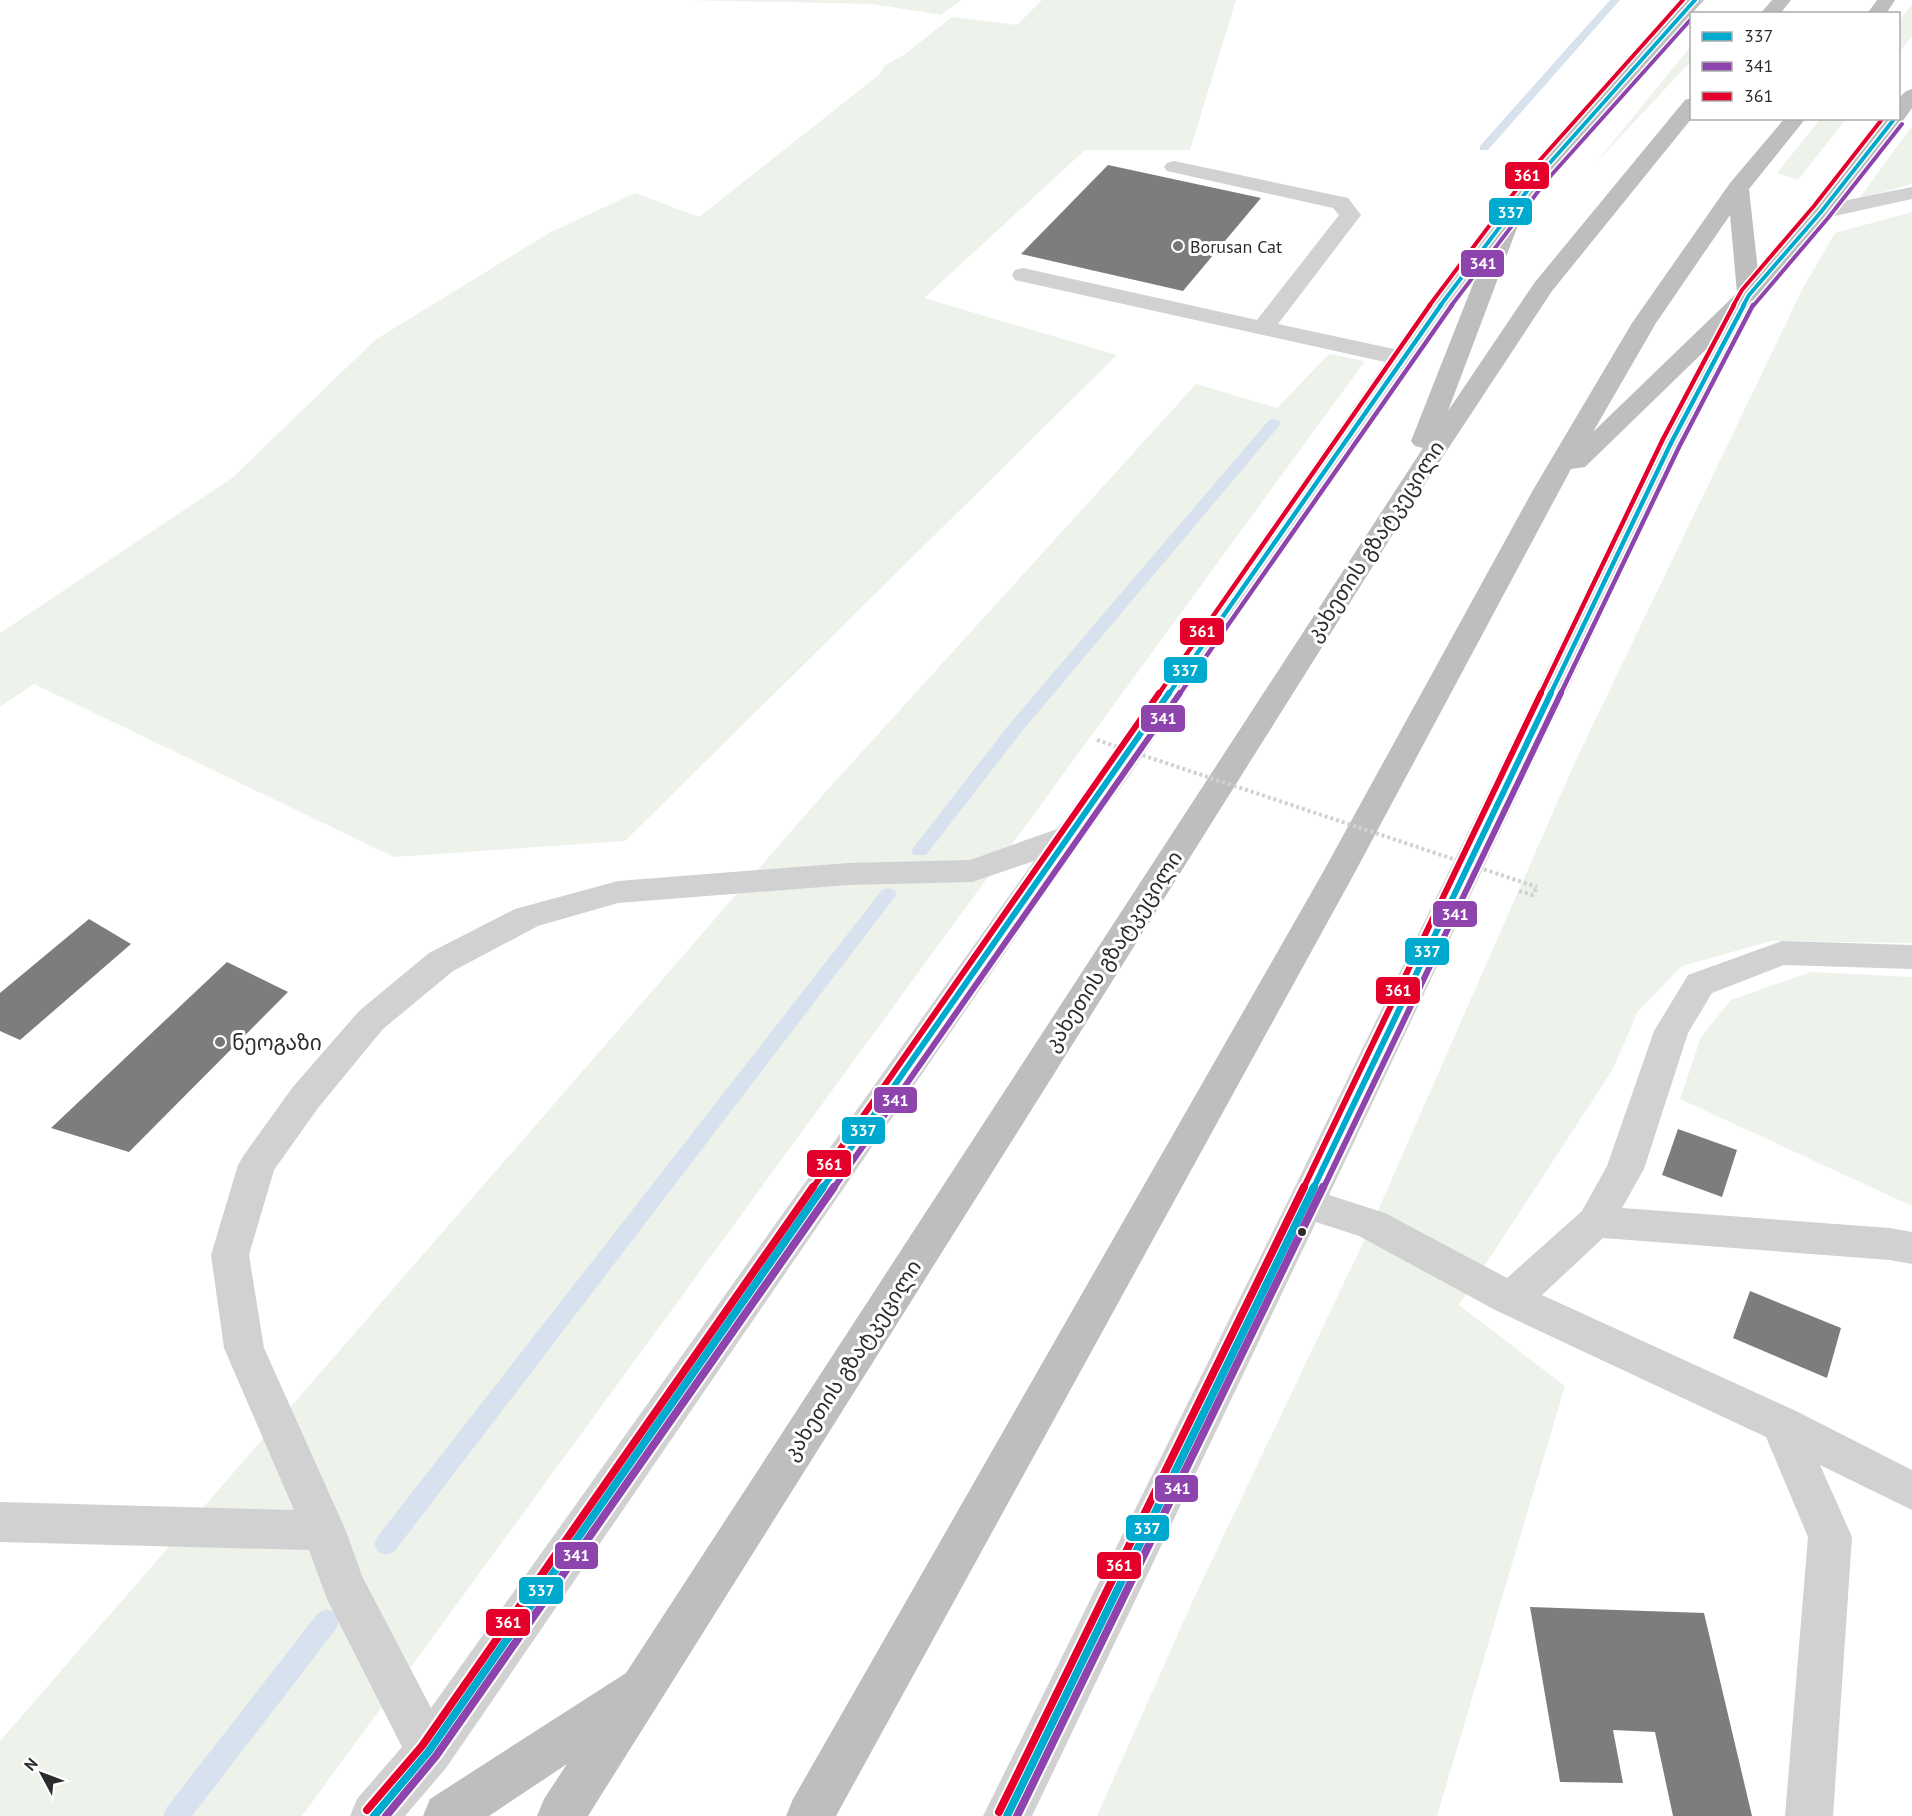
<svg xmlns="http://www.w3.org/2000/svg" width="1912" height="1816" font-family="'PT Sans','Noto Sans Georgian',sans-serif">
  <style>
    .green { fill: #edf2eb }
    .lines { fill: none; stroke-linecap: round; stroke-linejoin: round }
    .stream { fill: #d8e2ee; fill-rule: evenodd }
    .building { fill: #7d7d7d }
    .path { stroke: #d1d1d1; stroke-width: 4; stroke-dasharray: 3 3; stroke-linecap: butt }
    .minor { fill: #d1d1d1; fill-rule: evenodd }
    .highway { fill: #bebebe; fill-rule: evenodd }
    .path-bridge { stroke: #d1d1d1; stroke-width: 4; stroke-dasharray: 3 3; stroke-linecap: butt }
    .bus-1-far3-casing { stroke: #fff; stroke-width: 7 }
    .bus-1-far2-casing { stroke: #fff; stroke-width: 8 }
    .bus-1-far1-casing { stroke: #fff; stroke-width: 10 }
    .bus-1-casing { stroke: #fff; stroke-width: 12 }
    .bus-2-far3-casing { stroke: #fff; stroke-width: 7 }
    .bus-2-far2-casing { stroke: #fff; stroke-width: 8 }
    .bus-2-far1-casing { stroke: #fff; stroke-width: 10 }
    .bus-2-casing { stroke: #fff; stroke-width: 12 }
    .bus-3-far3-casing { stroke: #fff; stroke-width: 7 }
    .bus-3-far2-casing { stroke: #fff; stroke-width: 8 }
    .bus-3-far1-casing { stroke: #fff; stroke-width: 10 }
    .bus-3-casing { stroke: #fff; stroke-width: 12 }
    .bus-1-far3 { stroke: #00a9ce; stroke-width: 4 }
    .bus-1-far2 { stroke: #00a9ce; stroke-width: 4.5 }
    .bus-1-far1 { stroke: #00a9ce; stroke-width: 6 }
    .bus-1 { stroke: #00a9ce; stroke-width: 8 }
    .bus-2-far3 { stroke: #8e44ad; stroke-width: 4 }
    .bus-2-far2 { stroke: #8e44ad; stroke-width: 4.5 }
    .bus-2-far1 { stroke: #8e44ad; stroke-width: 6 }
    .bus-2 { stroke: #8e44ad; stroke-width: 8 }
    .bus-3-far3 { stroke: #e4002b; stroke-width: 4 }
    .bus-3-far2 { stroke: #e4002b; stroke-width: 4.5 }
    .bus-3-far1 { stroke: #e4002b; stroke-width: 6 }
    .bus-3 { stroke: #e4002b; stroke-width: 8 }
    .poi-dot { fill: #767676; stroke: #fff; stroke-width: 2 }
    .bus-dot { fill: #2c2c2c; stroke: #fff; stroke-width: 2 }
    .labels { text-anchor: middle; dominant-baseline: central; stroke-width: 6; stroke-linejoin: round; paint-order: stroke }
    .far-poi-label { font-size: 18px; fill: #2c2c2c; stroke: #fff; text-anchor: start }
    .street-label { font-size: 21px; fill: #2c2c2c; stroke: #fff }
    .poi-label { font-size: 21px; fill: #2c2c2c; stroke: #fff; text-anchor: start }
    .line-badge { stroke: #fff; stroke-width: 2 }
    .badge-label { font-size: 16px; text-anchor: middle; font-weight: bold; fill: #fff }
  </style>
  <rect width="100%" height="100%" fill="#fff"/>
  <!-- green -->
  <g class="green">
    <polygon points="688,0 961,0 941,15 873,4"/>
    <polygon points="1042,0 1236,0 1190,150 1085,150 924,298 1117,355 625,841 394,857 34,684 0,707 0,633 232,478 375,340 549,233 635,193 699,217 880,74 884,66 905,54 952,17 1017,25"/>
    <polygon points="1912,4 1912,36 1899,53 1899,21"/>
    <polygon points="1691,46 1691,61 1594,165"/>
    <polygon points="1820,119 1846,119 1798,180 1777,173"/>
    <polygon points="1912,126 1912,184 1859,199"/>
    <polygon points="1912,212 1912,943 1771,941 1682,966 1638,1011 1613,1069 1459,1305 1565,1386 1437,1816 1097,1816 1194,1598 1372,1224 1576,760 1803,288 1835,233"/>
    <polygon points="1329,354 1365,361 302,1816 0,1816 0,1741 821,797 1196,384 1277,408"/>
    <polygon points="1811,972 1912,977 1912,1206 1680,1099 1701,1037 1731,1000"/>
  </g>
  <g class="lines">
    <!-- stream -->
    <g class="stream">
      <polygon points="1610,0 1620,0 1488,150 1480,150 1480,146"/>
      <polygon points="1274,419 1281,423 1279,426 1023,730 926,855 914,855 911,851 914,847 1011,722 1269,420"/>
      <polygon points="888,888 894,890 897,894 894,898 394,1552 386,1555 378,1552 374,1544 378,1536 882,890"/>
      <polygon points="327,1609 336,1613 339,1621 336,1629 192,1816 163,1816 167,1807 318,1613"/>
    </g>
  </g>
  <!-- building -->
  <g class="building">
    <polygon points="1108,165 1261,198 1183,291 1021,254"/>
    <polygon points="89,919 131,944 20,1040 0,1031 0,993"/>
    <polygon points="227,962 288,992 129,1152 51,1128"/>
    <polygon points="1678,1129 1737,1150 1722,1197 1662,1175"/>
    <polygon points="1750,1291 1841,1328 1827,1378 1733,1338"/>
    <polygon points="1530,1607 1704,1613 1752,1816 1673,1816 1655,1732 1613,1730 1623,1783 1560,1782"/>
  </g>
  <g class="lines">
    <!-- path -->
    <polyline class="path" points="1519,891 1533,895 1537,887"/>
    <!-- minor -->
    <g class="minor">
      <path d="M 1174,161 L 1348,198 L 1361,215 L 1278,324 L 1394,349 L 1508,198 L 1516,197 L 1524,198 L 1527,203 L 1409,362 L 1129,776 L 1079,845 L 446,1768 L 405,1816 L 350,1816 L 357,1799 L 402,1747 L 327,1599 L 309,1550 L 0,1542 L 0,1502 L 294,1510 L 224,1348 L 211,1255 L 238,1165 L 244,1155 L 292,1088 L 359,1011 L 429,953 L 515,909 L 618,881 L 848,863 L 970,860 L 1057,829 L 1107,762 L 1385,362 L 1015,280 L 1012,275 L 1015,270 L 1023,268 L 1257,320 L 1339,215 L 1333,208 L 1167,171 L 1164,167 L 1167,163 ZM 1034,861 L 431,1708 L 362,1576 L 346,1531 L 264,1348 L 249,1255 L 274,1170 L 318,1108 L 383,1029 L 453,971 L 538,926 L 618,903 L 848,885 L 972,882 Z"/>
      <polygon points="1912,187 1912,199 1821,219 1813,217 1810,212 1813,207"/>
      <polygon points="1749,288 1757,290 1761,295 1684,443 1329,1195 1385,1213 1507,1278 1582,1211 1607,1166 1654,1031 1688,975 1782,941 1912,945 1912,969 1784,965 1712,993 1688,1033 1644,1169 1622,1208 1890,1228 1912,1232 1912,1264 1890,1260 1603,1238 1542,1295 1796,1411 1912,1470 1912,1510 1820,1465 1852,1537 1833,1816 1785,1816 1808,1537 1766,1437 1497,1311 1359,1236 1316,1222 1032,1816 983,1816 1287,1203 1658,443 1737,295 1741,290"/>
    </g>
    <!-- highway -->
    <g class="highway">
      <polygon points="1685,0 1704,0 1553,169 1526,204 1448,411 1535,282 1685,100 1692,98 1692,118 1552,291 1415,499 588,1816 537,1816 544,1799 567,1764 489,1816 423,1816 430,1799 626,1673 1423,448 1415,446 1411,441 1505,203 1539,161"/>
      <polygon points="1772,0 1791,0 1780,14 1760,14"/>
      <polygon points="1877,0 1895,0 1886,14 1867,14"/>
      <path d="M 1912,89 L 1912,108 L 1902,122 L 1829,217 L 1757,300 L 1585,467 L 1571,469 L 1354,874 L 836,1816 L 786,1816 L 793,1799 L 1322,874 L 1533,490 L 1632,323 L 1730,183 L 1785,118 L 1806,118 L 1749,189 L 1758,271 L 1813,207 L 1884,118 L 1898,118 C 1898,105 1897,93 1912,89 ZM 1730,215 L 1737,293 L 1593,432 L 1656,323 Z"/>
    </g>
    <!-- path-bridge -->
    <polyline class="path-bridge" points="1097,740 1537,887"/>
    <defs>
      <g id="bus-1-far3">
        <polyline points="1440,306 1539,175 1695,0"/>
        <polyline points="1743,306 1749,295 1821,212 1895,118"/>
      </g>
      <g id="bus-1-far2">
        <polyline points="1168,695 1441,305"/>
        <polyline points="1550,695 1671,443 1744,305"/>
      </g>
      <g id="bus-1-far1">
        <polyline points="822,1189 1169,693"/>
        <polyline points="1313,1189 1551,693"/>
      </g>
      <g id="bus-1">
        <polyline points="374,1816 429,1751 823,1187"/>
        <polyline points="1007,1816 1314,1187"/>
      </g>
      <g id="bus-2-far3">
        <polyline points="1451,306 1546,181 1692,18"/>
        <polyline points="1753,306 1828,218 1902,124"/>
      </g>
      <g id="bus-2-far2">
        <polyline points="1179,695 1452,305"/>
        <polyline points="1560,695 1679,447 1753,305"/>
      </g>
      <g id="bus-2-far1">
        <polyline points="833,1189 1180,693"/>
        <polyline points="1323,1189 1561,693"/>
      </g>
      <g id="bus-2">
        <polyline points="386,1816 436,1756 834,1187"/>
        <polyline points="1017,1816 1323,1187"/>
      </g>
      <g id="bus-3-far3">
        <polyline points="1429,306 1532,169 1683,0"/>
        <polyline points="1733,306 1742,290 1814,206 1883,118"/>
      </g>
      <g id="bus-3-far2">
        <polyline points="1158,695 1430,305"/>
        <polyline points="1540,695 1663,439 1734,305"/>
      </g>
      <g id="bus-3-far1">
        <polyline points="812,1189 1159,693"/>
        <polyline points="1303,1189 1541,693"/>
      </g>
      <g id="bus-3">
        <polyline points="367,1810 422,1746 813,1187"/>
        <polyline points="999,1812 1304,1187"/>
      </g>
    </defs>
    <!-- bus-1-far3 casing -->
    <use href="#bus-1-far3" class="bus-1-far3-casing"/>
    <!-- bus-1-far2 casing -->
    <use href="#bus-1-far2" class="bus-1-far2-casing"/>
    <!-- bus-1-far1 casing -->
    <use href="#bus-1-far1" class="bus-1-far1-casing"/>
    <!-- bus-1 casing -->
    <use href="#bus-1" class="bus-1-casing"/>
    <!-- bus-2-far3 casing -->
    <use href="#bus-2-far3" class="bus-2-far3-casing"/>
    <!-- bus-2-far2 casing -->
    <use href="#bus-2-far2" class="bus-2-far2-casing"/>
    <!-- bus-2-far1 casing -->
    <use href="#bus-2-far1" class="bus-2-far1-casing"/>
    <!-- bus-2 casing -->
    <use href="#bus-2" class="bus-2-casing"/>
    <!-- bus-3-far3 casing -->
    <use href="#bus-3-far3" class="bus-3-far3-casing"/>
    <!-- bus-3-far2 casing -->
    <use href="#bus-3-far2" class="bus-3-far2-casing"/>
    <!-- bus-3-far1 casing -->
    <use href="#bus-3-far1" class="bus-3-far1-casing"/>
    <!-- bus-3 casing -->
    <use href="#bus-3" class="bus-3-casing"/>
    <!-- bus-1-far3 -->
    <use href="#bus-1-far3" class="bus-1-far3"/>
    <!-- bus-1-far2 -->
    <use href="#bus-1-far2" class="bus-1-far2"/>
    <!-- bus-1-far1 -->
    <use href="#bus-1-far1" class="bus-1-far1"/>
    <!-- bus-1 -->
    <use href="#bus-1" class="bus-1"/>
    <!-- bus-2-far3 -->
    <use href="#bus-2-far3" class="bus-2-far3"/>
    <!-- bus-2-far2 -->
    <use href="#bus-2-far2" class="bus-2-far2"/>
    <!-- bus-2-far1 -->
    <use href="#bus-2-far1" class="bus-2-far1"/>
    <!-- bus-2 -->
    <use href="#bus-2" class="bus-2"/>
    <!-- bus-3-far3 -->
    <use href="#bus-3-far3" class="bus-3-far3"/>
    <!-- bus-3-far2 -->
    <use href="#bus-3-far2" class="bus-3-far2"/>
    <!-- bus-3-far1 -->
    <use href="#bus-3-far1" class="bus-3-far1"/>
    <!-- bus-3 -->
    <use href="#bus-3" class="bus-3"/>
  </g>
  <!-- markers -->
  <g class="poi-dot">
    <circle cx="1178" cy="246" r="6"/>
    <circle cx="220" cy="1042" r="6"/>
  </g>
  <circle class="bus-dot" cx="1302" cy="1232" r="5"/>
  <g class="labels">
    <!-- far-poi labels -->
    <g class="far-poi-label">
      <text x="1190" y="246">Borusan Cat</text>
    </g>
    <!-- street labels -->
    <g class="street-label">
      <text transform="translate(1375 541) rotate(-57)">კახეთის გზატკეცილი</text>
      <text transform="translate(1113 951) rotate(-57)">კახეთის გზატკეცილი</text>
      <text transform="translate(852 1360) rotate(-57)">კახეთის გზატკეცილი</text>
    </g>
    <!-- poi labels -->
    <g class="poi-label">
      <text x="232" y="1042">ნეოგაზი</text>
    </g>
  </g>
  <g class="line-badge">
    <rect x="1504" y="161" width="46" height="29" rx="6" fill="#e4002b"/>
    <rect x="1488" y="197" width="45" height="29" rx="6" fill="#00a9ce"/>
    <rect x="1460" y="249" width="45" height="29" rx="6" fill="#8e44ad"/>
    <rect x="1179" y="617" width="46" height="29" rx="6" fill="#e4002b"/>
    <rect x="1163" y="656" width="45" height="28" rx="6" fill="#00a9ce"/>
    <rect x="1140" y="704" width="46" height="29" rx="6" fill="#8e44ad"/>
    <rect x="1432" y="900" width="46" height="28" rx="6" fill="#8e44ad"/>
    <rect x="1404" y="937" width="46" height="29" rx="6" fill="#00a9ce"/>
    <rect x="1375" y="976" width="46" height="29" rx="6" fill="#e4002b"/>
    <rect x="873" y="1086" width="45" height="28" rx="6" fill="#8e44ad"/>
    <rect x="841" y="1116" width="45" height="29" rx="6" fill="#00a9ce"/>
    <rect x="806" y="1149" width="46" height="29" rx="6" fill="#e4002b"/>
    <rect x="1154" y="1474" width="45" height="29" rx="6" fill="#8e44ad"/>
    <rect x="1125" y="1514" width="45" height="28" rx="6" fill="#00a9ce"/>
    <rect x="554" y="1541" width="45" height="29" rx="6" fill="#8e44ad"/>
    <rect x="1096" y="1551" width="46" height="29" rx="6" fill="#e4002b"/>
    <rect x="518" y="1576" width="46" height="29" rx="6" fill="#00a9ce"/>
    <rect x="485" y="1608" width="46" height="29" rx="6" fill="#e4002b"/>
  </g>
  <g class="badge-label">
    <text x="1527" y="181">361</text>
    <text x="1511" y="218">337</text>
    <text x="1483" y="269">341</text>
    <text x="1202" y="637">361</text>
    <text x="1185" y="676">337</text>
    <text x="1163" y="724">341</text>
    <text x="1455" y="920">341</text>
    <text x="1427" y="957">337</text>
    <text x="1398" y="996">361</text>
    <text x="895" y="1106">341</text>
    <text x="863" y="1136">337</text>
    <text x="829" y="1170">361</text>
    <text x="1177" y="1494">341</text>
    <text x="1147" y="1534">337</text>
    <text x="576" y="1561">341</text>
    <text x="1119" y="1571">361</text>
    <text x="541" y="1596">337</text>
    <text x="508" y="1628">361</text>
  </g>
  <!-- legend -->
  <rect x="1690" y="12" width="210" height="108" fill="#ffffff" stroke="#ababab" stroke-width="1.5"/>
  <rect x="1702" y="32" width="30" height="9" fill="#00a9ce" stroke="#ababab" stroke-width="1.5"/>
  <text x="1744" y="42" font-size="18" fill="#2c2c2c">337</text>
  <rect x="1702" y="62" width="30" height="9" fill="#8e44ad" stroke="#ababab" stroke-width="1.5"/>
  <text x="1744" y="72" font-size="18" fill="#2c2c2c">341</text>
  <rect x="1702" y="92" width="30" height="9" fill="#e4002b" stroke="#ababab" stroke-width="1.5"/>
  <text x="1744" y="102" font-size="18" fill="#2c2c2c">361</text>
  <!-- north arrow -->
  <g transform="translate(42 1774) rotate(311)" stroke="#ffffff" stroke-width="4.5" paint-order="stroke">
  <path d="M0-4.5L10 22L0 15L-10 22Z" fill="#2c2c2c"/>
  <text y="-9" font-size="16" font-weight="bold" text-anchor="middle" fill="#2c2c2c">N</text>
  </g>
</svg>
